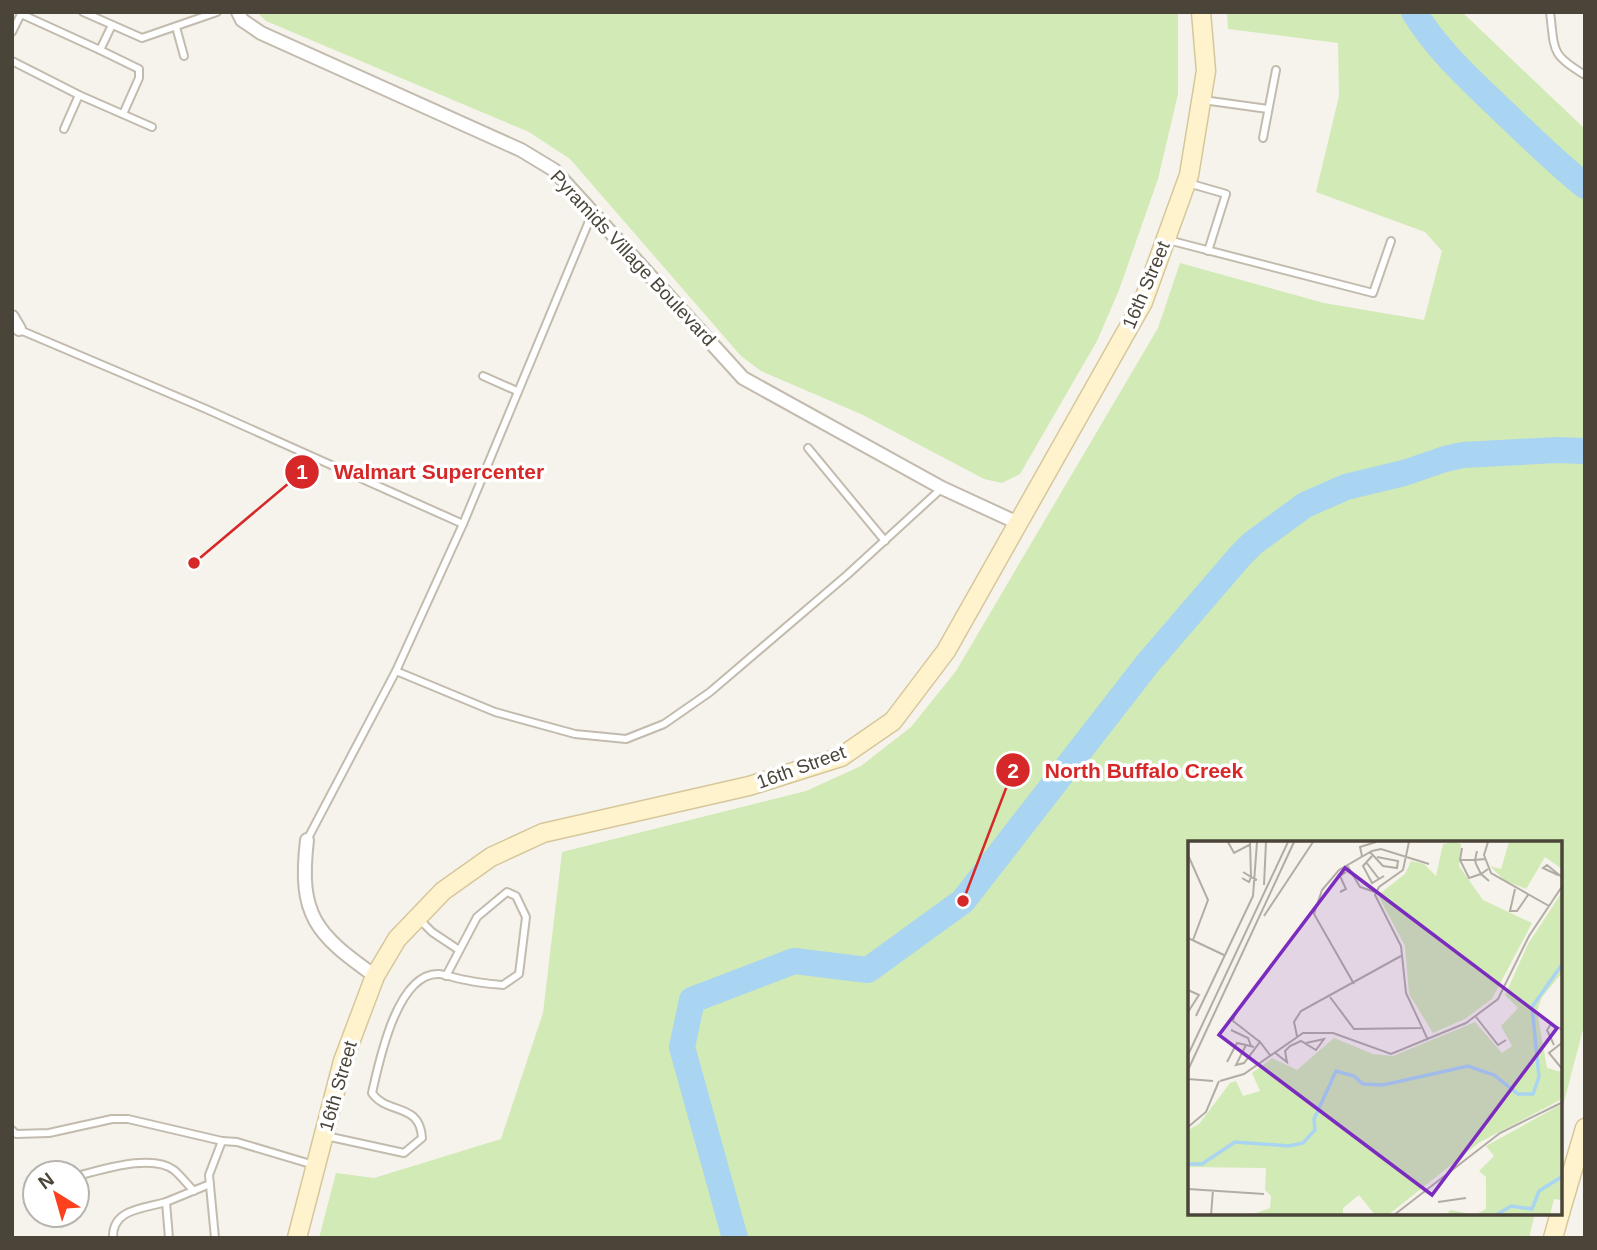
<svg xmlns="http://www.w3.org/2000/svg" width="1597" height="1250" font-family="Arial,sans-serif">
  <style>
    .green { fill: #d2eab5 }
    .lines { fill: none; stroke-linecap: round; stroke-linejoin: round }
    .river { stroke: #a9d4f2; stroke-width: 26 }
    .lane-casing { stroke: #c2bbae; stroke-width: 10 }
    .street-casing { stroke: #c2bbae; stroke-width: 16 }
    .secondary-casing { stroke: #d6c79b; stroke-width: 21 }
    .lane { stroke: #fff; stroke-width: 6 }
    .street { stroke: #fff; stroke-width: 12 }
    .secondary { stroke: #fff3cd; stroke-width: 18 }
    .labels { text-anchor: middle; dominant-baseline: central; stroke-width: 7; stroke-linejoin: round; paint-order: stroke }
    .street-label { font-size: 19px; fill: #4b4439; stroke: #fff }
    .inset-river { fill: none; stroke: #a9d4f2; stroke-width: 3.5 }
    .inset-road { fill: none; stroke: #b2ada4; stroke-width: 2 }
    .view { fill: #7b2cbf; fill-opacity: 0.15; stroke: #7b2cbf; stroke-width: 3.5 }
    .inset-edge { fill: none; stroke: #4b4439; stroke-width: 3.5 }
    .leader { fill: none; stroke: #d62828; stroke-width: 2.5 }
    .callout-dot { fill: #d62828; stroke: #fff; stroke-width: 2.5 }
    .mark-label { font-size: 21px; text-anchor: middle; font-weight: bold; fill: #fff }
    .callout-label { font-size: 21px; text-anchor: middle; font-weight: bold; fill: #d62828; stroke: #fff; stroke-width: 7; stroke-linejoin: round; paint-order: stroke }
  </style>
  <rect width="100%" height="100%" fill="#f6f3ec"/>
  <!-- green -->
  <g class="green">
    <polygon points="257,12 1178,12 1178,94 1158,179 1119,290 1097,341 1020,474 1002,483 984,479 863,415 761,371 741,356 570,159 529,132 266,21"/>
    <polygon points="1227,12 1462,12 1585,129 1585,1022 1560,1117 1560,842 1189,842 1189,1213 1535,1213 1529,1238 319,1238 336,1173 374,1178 501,1139 543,1013 562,852 806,791 861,766 911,727 956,671 1158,328 1180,263 1324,303 1424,320 1442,251 1425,232 1316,192 1339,96 1338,43 1228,29"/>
  </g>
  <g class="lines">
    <!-- river -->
    <g class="river">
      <path d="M 1414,12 C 1439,53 1475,84 1509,117 C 1534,141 1558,164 1585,186"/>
      <polyline points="735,1238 682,1047 692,1000 794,961 868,970 963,901 1148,663 1240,556 1253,543 1305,505 1346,487 1404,473 1445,459 1463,455 1556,450 1585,451"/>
    </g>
    <defs>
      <g id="lane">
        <polyline points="22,12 21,14 100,50 112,25"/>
        <polyline points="83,12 142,38 217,12"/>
        <path d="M 1550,12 C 1555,51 1550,54 1585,75"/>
        <polyline points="176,27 184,56"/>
        <polyline points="12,32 21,14"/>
        <polyline points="100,50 139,69 139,78 123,114"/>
        <polyline points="12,61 79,95 64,129"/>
        <polyline points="79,95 152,127"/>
        <polyline points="1203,100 1268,109"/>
        <polyline points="1263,138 1276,70"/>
        <polyline points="1188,183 1226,194 1208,251"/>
        <polyline points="1168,240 1373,293 1391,241"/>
        <polyline points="20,330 206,409 463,524"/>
        <polyline points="483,376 517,391"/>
        <polyline points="808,448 885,541"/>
        <polyline points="396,671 495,712 575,734 626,739 664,724 710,692 847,575 942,488"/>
        <polyline points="307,840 396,671 463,524 592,214"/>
        <polyline points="419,919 432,932 459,950"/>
        <polyline points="12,1130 16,1134 49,1133 112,1119 128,1119 222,1141"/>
        <path d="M 326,1136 L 404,1153 L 422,1138 C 420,1102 387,1115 372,1093 C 379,1062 397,972 439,974 C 448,975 457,979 466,980 C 478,983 491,984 503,985 L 519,974 L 526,917 L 516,896 L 507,892 L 477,917 L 446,976"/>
        <path d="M 77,1176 C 102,1170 152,1153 174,1170 C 181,1176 187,1184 194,1191"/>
        <path d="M 113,1238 C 112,1209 142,1209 166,1202"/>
        <polyline points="169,1238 166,1202 210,1184"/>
        <polyline points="215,1238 209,1175 222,1141 237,1142 314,1165"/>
      </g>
      <g id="street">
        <polyline points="238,12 242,20 261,33 521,150 554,170 743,378 942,488 1018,523"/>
        <polyline points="12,317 19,329"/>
        <path d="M 307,840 C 298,916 316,934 375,976"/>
      </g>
      <g id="secondary">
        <polyline points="1560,1213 1585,1128"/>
        <polyline points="297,1238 343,1061 375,976 397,939 443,891 491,857 543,833 749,786 841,757 893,721 946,651 1143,302 1189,175 1206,71 1201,12"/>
        <polyline points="1553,1238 1560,1213"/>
      </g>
    </defs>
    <!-- lane casing -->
    <use href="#lane" class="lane-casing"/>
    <!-- street casing -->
    <use href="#street" class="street-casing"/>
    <!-- secondary casing -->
    <use href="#secondary" class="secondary-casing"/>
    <!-- lane -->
    <use href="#lane" class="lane"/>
    <!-- street -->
    <use href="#street" class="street"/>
    <!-- secondary -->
    <use href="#secondary" class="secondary"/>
  </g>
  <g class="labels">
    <!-- street labels -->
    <g class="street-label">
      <text transform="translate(633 258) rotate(47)">Pyramids Village Boulevard</text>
      <text transform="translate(1146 285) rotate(-67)">16th Street</text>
      <text transform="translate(801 767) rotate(-20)">16th Street</text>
      <text transform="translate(338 1086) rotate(-74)">16th Street</text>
    </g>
  </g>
  <!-- overview -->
  <g transform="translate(1188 841)">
    <rect width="374" height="374" fill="#f6f3ec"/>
    <path d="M 267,1 L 273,3 L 271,25 L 295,59 L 344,82 L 304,158 L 277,178 L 245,192 L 221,153 L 217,105 L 190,54 L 217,33 L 223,20 L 236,23 L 248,35 L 255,3 ZM 321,1 L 374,1 L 374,28 L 357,16 L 338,48 L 316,39 L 302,25 L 313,28 ZM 374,51 L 374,132 L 354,156 L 349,170 L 359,227 L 374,231 L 374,258 L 292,301 L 200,374 L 187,374 L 171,354 L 155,367 L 155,374 L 63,374 L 82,367 L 83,355 L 77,349 L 78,327 L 0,326 L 0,289 L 11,283 L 42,242 L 48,240 L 55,255 L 72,250 L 64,232 L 84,217 L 109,229 L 146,197 L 185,213 L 205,215 L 287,181 L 314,212 L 324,205 L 313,185 L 330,167 L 317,154 L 340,103 ZM 374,263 L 374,359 L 366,358 L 362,374 L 257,374 L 263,369 L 287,374 L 298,368 L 298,336 L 291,330 L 306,315 L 298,305 Z" fill="#d2eab5"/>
    <path class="inset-river" d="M 0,323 L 14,323 L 47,301 L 101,305 L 115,302 L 127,289 L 126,278 L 148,230 L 166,235 L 175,243 L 195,244 L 280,225 L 306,234 L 330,253 L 345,253 L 351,236 L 344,166 L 375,122M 308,374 L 323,365 L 344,368 L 351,350 L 375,335"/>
    <path class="inset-road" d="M 40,1 L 46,12 L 63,3M 62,1 L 63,36 L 69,39M 221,1 L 215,29 L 191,46 L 187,54 L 213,105 L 218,152 L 240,199M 300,1 L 296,14 L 303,32 L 361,65M 274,7 L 272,19 L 287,19 L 289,10M 182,11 L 195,25 L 209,27 L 210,20 L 189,16M 0,14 L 20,59 L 5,99M 174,15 L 172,6 L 188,1M 184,15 L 175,25 L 184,42 L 191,38M 297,18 L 287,19 L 288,23 L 293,33 L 300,28M 272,19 L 281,37 L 293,33 L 301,40M 178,21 L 191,38 L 196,35M 159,24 L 172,46 L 187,51M 370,34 L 355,27 L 359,24 L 375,37M 54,37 L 61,41 L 63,36 L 55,31M 76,44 L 78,1M 327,48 L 322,70 L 329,70 L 340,54M 152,51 L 158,48 L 152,35 L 158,31M 76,75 L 125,1M 0,97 L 36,114M 166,143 L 126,73 L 134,49 L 151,29 L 184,10 L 193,8 L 241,23M 0,149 L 11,154 L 0,171M 142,156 L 166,188 L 233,187M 47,173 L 45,180 L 72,201M 8,175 L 65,55 L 69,1M 288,176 L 310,204 L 318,199M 43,189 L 60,197 L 63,205M 109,195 L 106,181 L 113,170 L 213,115M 375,201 L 361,212 L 375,229M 366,204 L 359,189 L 363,183 L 375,189M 66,206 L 58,204 L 48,224 L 56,222 L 72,201 L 82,214M 86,211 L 99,221 L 97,210 L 102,205 L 113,200 L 128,209 L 136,198 L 118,202M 0,214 L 100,1M 39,221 L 49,202 L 58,204M 0,229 L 106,1M 0,238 L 25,240M 32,240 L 56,233 L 115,192 L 145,192 L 203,213 L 278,182 L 310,158 L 341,95 L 375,44M 0,286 L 18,271 L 31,240M 0,348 L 76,353M 250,361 L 278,357M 23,374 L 25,349M 206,374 L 312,292 L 375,261"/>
    <path class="view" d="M 157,27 L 369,187 L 244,354 L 31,194 Z"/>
    <rect width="374" height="374" class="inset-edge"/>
  </g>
  <!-- callouts -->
  <path class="leader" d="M194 563L302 472M963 901L1013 770"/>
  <g class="callout-dot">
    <circle cx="194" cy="563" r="7"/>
    <circle cx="963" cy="901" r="7"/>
    <circle cx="302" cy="472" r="18"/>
    <circle cx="1013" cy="770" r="18"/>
  </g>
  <g class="mark-label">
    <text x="302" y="479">1</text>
    <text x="1013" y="778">2</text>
  </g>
  <g class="callout-label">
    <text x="439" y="479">Walmart Supercenter</text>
    <text x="1144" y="778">North Buffalo Creek</text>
  </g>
  <!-- border -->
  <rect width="1597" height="1250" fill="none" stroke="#4b4439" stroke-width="28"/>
  <!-- north arrow -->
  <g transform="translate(56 1194) rotate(323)"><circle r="33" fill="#ffffff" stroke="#b7b4b0" stroke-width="2"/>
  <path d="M0-5L12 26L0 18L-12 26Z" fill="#fc3f1d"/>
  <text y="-10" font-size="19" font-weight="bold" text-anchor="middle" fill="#4b4439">N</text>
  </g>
</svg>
